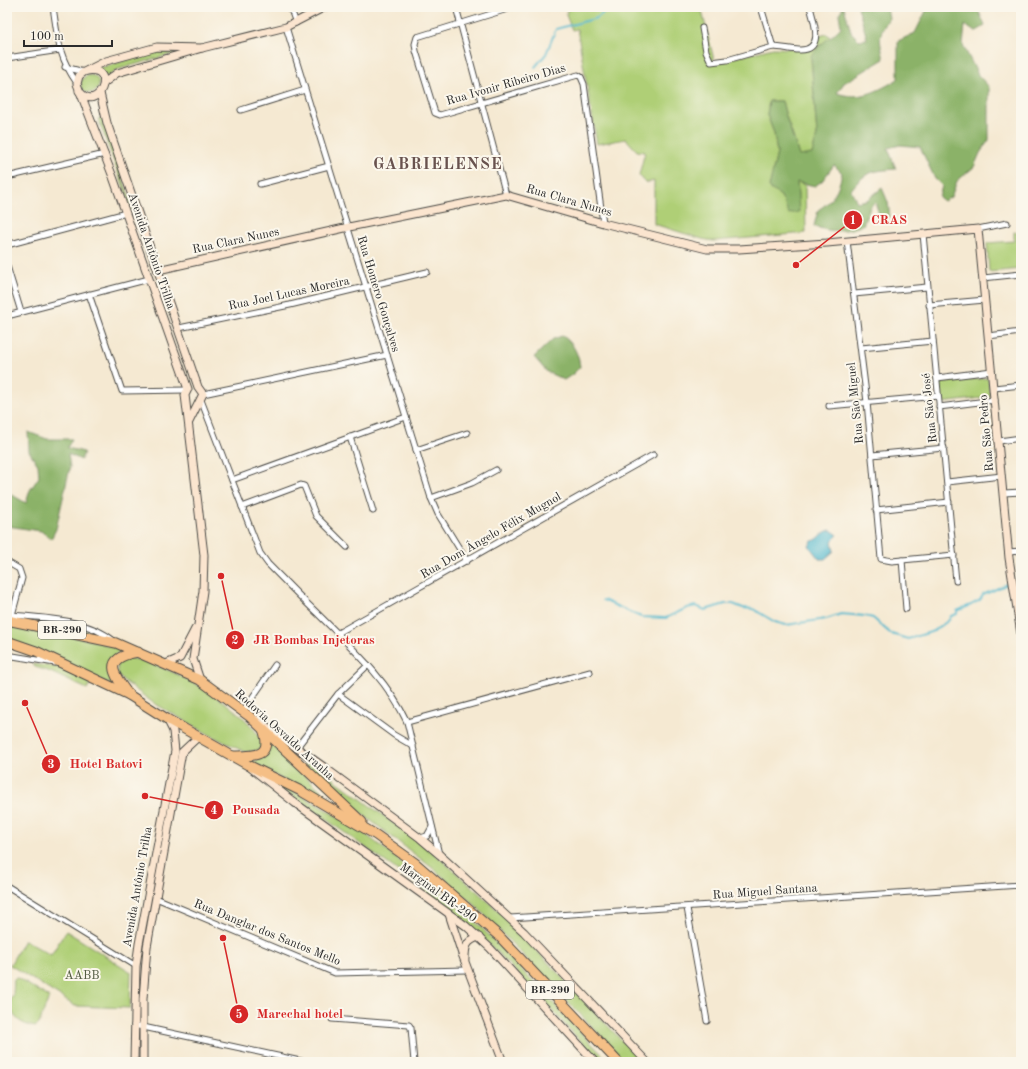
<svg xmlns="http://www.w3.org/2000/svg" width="1028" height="1069" font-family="'Old Standard TT',serif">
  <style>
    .green { fill: #afcf76; stroke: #6d7d50 }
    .forest { fill: #8bb267; stroke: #5b6e49 }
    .water { fill: #4fb7cd; stroke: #3d717c }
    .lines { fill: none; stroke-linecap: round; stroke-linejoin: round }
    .stream { stroke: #4fb7cd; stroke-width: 2 }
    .street-casing { stroke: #494844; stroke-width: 7 }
    .secondary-casing { stroke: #494844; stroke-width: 9 }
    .highway-casing { stroke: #494844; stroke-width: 11 }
    .street { stroke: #fff; stroke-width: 5 }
    .secondary { stroke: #fbe5cf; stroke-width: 7 }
    .highway { stroke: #f5bf86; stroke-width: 9 }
    .labels { text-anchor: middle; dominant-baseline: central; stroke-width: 4; stroke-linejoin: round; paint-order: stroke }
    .shield { fill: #fbf7ec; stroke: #696865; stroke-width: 1 }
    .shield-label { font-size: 11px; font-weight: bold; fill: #2b2b2b }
    .street-label { font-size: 12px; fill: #2b2b2b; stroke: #fbf7ec }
    .park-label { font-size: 12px; fill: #535c42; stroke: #fbf7ec }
    .district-label { font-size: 16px; font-weight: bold; letter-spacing: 1px; fill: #68524e; stroke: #fbf7ec }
    .leader { fill: none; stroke: #d62828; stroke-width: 1.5 }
    .callout-dot { fill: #d62828; stroke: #fbf7ec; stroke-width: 1.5 }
    .mark-label { font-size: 12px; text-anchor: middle; font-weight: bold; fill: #fff }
    .callout-label { font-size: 13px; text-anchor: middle; font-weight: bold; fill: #d62828; stroke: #fbf7ec; stroke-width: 4; stroke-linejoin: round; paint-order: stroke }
  </style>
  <rect width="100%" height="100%" fill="#fbf7ec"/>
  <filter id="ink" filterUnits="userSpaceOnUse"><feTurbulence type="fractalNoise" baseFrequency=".025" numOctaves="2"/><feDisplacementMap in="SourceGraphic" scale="8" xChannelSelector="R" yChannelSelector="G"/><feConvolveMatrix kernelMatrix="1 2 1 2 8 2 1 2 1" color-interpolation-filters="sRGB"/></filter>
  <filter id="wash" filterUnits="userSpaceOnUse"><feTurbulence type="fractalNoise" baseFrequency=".012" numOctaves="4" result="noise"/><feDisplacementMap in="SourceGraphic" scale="16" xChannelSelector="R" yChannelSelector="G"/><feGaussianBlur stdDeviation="0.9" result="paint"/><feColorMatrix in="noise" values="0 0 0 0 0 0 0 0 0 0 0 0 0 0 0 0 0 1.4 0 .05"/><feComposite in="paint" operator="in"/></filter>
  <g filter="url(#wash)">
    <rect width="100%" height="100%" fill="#f5e9d2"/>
    <!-- green -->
    <g class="green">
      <path d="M 569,7 L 701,7 L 713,56 L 713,63 L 773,48 L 808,49 L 816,37 L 827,34 L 831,38 L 818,46 L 811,59 L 817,135 L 812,154 L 799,157 C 795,137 786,121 782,101 L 769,101 L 767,115 L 774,133 L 777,153 L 769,187 L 781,196 L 790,214 L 798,196 L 797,182 L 805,185 L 806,233 L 714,241 L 702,239 L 654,224 L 654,181 L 646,183 L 639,175 L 645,152 L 637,151 L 626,139 L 597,144 L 577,29 L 572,30 L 566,15 Z"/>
      <polygon points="158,51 176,53 119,69 106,77 96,69"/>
      <circle cx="90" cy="84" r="9"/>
      <polygon points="102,117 138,222 137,222 98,119"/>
      <polygon points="1014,232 1021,232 1021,269 989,272 987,243 1014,241"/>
      <polygon points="988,378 990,397 942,403 940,383"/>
      <polygon points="18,619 70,624 104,637"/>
      <path d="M 7,623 L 94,641 L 123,650 C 101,662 111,673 121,689 L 7,638 Z"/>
      <path d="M 124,658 C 158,657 253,710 262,744 L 259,750 L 245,752 L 210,735 L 152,702 L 119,677 L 117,671 L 118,662 Z"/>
      <polygon points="32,664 58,667 91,682 87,689 48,671 35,667"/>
      <polygon points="273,734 435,854 502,914 642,1062 626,1062 474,904 435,870 335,793"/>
      <path d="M 268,741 L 344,812 L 250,762 C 263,760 269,754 268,741 Z"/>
      <polygon points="263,776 281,784 356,827 445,896 481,927 609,1062 600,1062 500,955 468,924 446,905 303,803 281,790"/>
      <polygon points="66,931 131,972 130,1008 75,1006 10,965 24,940 51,955"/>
      <path d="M 17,978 L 49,997 L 39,1024 L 35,1027 C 19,1024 9,1015 10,998 L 13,996 L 14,979 Z"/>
    </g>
    <!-- forest -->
    <g class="forest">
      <path d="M 843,7 L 844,7 L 851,32 L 859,40 L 867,39 L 858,7 L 887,7 L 889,18 C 878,36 879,38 884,59 L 844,83 L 837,93 C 860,101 878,91 898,79 L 898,41 L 915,33 L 928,7 L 977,7 L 985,26 L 975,32 L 965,25 L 963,45 L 978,75 L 989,87 L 989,140 L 980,153 L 974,167 L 957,181 L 951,197 L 944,201 L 939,197 L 942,186 L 935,179 L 920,147 L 900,145 L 888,148 L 896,169 C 872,171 866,171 851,190 L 857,202 L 867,200 L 882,188 L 888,202 L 890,217 L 881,220 L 875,202 L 870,207 L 863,225 C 848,232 830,233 814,226 L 818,210 C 833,201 839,189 842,173 L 834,165 L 822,181 L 815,186 L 797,182 L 799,212 L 789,214 L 781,196 L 769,188 L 777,153 L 774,133 L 767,115 L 769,101 L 782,101 C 786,121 794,137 799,156 L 812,154 L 817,135 L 811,56 C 819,44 831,38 841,27 L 839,14 Z"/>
      <path d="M 562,336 C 573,341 579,356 580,367 L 573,374 L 564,380 L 547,372 L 534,357 L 553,339 Z"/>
      <polygon points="28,432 47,439 72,439 67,448 84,452 81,460 68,454 70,467 56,529 51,539 41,531 7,526 7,492 26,503 30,490 39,477 38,465 29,451"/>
    </g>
    <!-- water -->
    <path class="water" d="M 831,530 L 838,535 L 832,541 L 834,551 L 825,559 L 819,559 L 809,546 L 812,541 C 820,540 822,531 831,530 Z"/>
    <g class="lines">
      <!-- stream -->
      <g class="stream">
        <polyline points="535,67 546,54 556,29 597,18 610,7"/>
        <polyline points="1016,579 1021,576"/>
        <polyline points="603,600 641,617 666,618 687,608 696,606 705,610 725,604 733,604 743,608 753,609 775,622 786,625 826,619 841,614 865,616 873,618 891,634 908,639 934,631 949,620 951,616 957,614 957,611 971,605 980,600 983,595 1007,584"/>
      </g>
    </g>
  </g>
  <g filter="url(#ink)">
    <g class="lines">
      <defs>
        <g id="street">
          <path d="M 53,7 C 58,39 58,56 77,83"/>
          <polyline points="290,7 296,23"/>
          <polyline points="456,7 506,195"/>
          <polyline points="514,7 417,37 415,44 416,51 435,113 440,115 578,75 581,77 584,84 603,223"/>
          <path d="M 761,7 L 773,47 C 782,47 791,50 799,50 C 825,51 814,22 810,7"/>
          <polyline points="286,27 431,498 438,514 467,561"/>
          <polyline points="702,28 706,51 711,62 727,60 773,47"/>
          <polyline points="7,58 60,50"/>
          <polyline points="65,67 84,72"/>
          <polyline points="241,110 305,90"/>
          <polyline points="7,177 105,154"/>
          <polyline points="260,184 329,166"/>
          <polyline points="978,229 1007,223"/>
          <polyline points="923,234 956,581"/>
          <polyline points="847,241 867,402 881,559 892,561 954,555"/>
          <polyline points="7,245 126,213"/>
          <polyline points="7,266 21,312"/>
          <polyline points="983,278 1021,274"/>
          <polyline points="89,294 122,391 187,390"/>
          <polyline points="854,294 927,287"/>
          <polyline points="929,305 985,300"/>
          <polyline points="7,316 149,279"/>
          <polyline points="179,328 290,305 427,272"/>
          <polyline points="988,336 1021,332"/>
          <polyline points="861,348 933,341"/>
          <polyline points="937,378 992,371"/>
          <polyline points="994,388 1021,385"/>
          <polyline points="203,394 387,355"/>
          <path d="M 201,400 L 260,553 L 268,564 C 285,581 301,598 318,614 C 351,647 387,679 407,722 L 439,854"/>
          <polyline points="829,406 938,396"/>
          <polyline points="939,407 995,400"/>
          <polyline points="350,437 373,511"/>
          <polyline points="999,441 1021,438"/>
          <polyline points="416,450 467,433"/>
          <polyline points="872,455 944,448"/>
          <polyline points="232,480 406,417"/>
          <polyline points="947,482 1002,476"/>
          <polyline points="1004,493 1021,492"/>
          <polyline points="431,498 472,483 496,470"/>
          <polyline points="242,507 301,485 304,486 316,516 347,547"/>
          <polyline points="876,510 949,502"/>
          <polyline points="1008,552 1021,551"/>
          <polyline points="902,560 906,609"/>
          <polyline points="7,562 19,569 22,578 12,615"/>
          <path d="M 7,617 L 12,615 C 44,618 88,619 114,641"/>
          <polyline points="338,633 653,455"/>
          <polyline points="7,655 55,663"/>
          <polyline points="338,694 394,735 413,746"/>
          <polyline points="243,711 275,665"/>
          <polyline points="407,722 590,672"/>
          <polyline points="297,747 338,694 368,665"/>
          <polyline points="420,838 427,836 432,827"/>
          <polyline points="1018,885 1021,898"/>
          <polyline points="7,886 136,966"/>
          <polyline points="156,898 335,973 467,970"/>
          <polyline points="687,908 707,1021"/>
          <polyline points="510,918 1021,885"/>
          <polyline points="332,1019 409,1025 411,1028 414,1062"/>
          <polyline points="134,1025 305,1062"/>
        </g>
        <g id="secondary">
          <polyline points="104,83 117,73 202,48 286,27 325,7"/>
          <path d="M 79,91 C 98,115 119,66 87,71"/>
          <polyline points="100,93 107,123 198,387 203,394 189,422"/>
          <polyline points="158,270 349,227 506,195 603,223 707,249 739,249 827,243 978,229 1009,558 1021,634"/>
          <polyline points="166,664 180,658 195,629"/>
          <polyline points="200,680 193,659 203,591 204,555 185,395 188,389 113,177 77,84 79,76 84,72 106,61 157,47 202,48"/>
          <polyline points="256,719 324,767 420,838 440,855 524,932 647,1062"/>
          <polyline points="251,768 295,803 466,926 490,948 595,1062"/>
          <polyline points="449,914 462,954 503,1062"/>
          <path d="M 465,959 C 465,948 466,940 479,937"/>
          <polyline points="134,1062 136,966 139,944 175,751 173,731 167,719"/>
          <polyline points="143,1062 143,999 147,947 182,752 198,737"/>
        </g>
        <g id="highway">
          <polyline points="7,620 116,643 200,680 249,716 362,822"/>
          <polyline points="7,641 36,651 129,695 167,719 248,765 301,791 376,835 415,863 499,936 618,1062"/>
          <path d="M 129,695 C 112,673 102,658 138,652"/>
          <path d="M 234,756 C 256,756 273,757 263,729"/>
        </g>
      </defs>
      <!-- street casing -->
      <use href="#street" class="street-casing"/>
      <!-- secondary casing -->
      <use href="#secondary" class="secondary-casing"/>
      <!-- highway casing -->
      <use href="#highway" class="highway-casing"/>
      <!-- street -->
      <use href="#street" class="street"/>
      <!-- secondary -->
      <use href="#secondary" class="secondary"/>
      <!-- highway -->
      <use href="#highway" class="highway"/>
    </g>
  </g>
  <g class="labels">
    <!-- shield labels -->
    <g class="shield">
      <rect x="38" y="621" width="48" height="18" rx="3"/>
      <rect x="526" y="981" width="48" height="18" rx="3"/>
    </g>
    <g class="shield-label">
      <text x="62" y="630">BR-290</text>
      <text x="550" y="990">BR-290</text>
    </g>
    <!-- street labels -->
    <g class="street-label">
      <text transform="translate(506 85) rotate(-16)">Rua Ivonir Ribeiro Dias</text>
      <text transform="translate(569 201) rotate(16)">Rua Clara Nunes</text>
      <text transform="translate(236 241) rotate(-12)">Rua Clara Nunes</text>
      <text transform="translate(151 251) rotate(71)">Avenida Antônio Trilha</text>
      <text transform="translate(289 294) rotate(-12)">Rua Joel Lucas Moreira</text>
      <text transform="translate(378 294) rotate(73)">Rua Homero Gonçalves</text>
      <text transform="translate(856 403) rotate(-96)">Rua São Miguel</text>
      <text transform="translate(930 408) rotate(-96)">Rua São José</text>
      <text transform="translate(987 433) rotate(-95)">Rua São Pedro</text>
      <text transform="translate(491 536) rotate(-30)">Rua Dom Ângelo Félix Mugnol</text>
      <text transform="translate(284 735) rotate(42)">Rodovia Osvaldo Aranha</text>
      <text transform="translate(138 887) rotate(-80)">Avenida Antônio Trilha</text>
      <text transform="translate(765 892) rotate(-4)">Rua Miguel Santana</text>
      <text transform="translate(438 893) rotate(36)">Marginal BR-290</text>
      <text transform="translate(267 933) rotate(22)">Rua Danglar dos Santos Mello</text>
    </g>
    <!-- park labels -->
    <g class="park-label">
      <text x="82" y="976">AABB</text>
    </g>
    <!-- district labels -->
    <g class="district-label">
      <text x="438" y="165">GABRIELENSE</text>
    </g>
  </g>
  <!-- callouts -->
  <path class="leader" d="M796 265L853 220M221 576L235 640M25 703L51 764M145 796L214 810M223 938L239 1014"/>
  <g class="callout-dot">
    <circle cx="796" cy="265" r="4"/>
    <circle cx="221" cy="576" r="4"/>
    <circle cx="25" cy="703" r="4"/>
    <circle cx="145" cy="796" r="4"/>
    <circle cx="223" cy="938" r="4"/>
    <circle cx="853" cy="220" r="10"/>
    <circle cx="235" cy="640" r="10"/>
    <circle cx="51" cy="764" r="10"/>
    <circle cx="214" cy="810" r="10"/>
    <circle cx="239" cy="1014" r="10"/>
  </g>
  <g class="mark-label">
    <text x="853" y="224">1</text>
    <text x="235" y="644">2</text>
    <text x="51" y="768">3</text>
    <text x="214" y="814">4</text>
    <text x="239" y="1018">5</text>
  </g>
  <g class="callout-label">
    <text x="889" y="224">CRAS</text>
    <text x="314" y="644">JR Bombas Injetoras</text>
    <text x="106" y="768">Hotel Batovi</text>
    <text x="256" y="814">Pousada</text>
    <text x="300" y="1018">Marechal hotel</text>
  </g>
  <!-- margin -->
  <rect width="1028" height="1069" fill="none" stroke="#fbf7ec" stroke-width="24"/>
  <!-- scale -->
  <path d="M24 40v6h88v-6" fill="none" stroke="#2b2b2b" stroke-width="2"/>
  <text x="30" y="40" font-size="12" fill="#2b2b2b" stroke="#fbf7ec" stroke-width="3" paint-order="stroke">100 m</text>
</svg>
